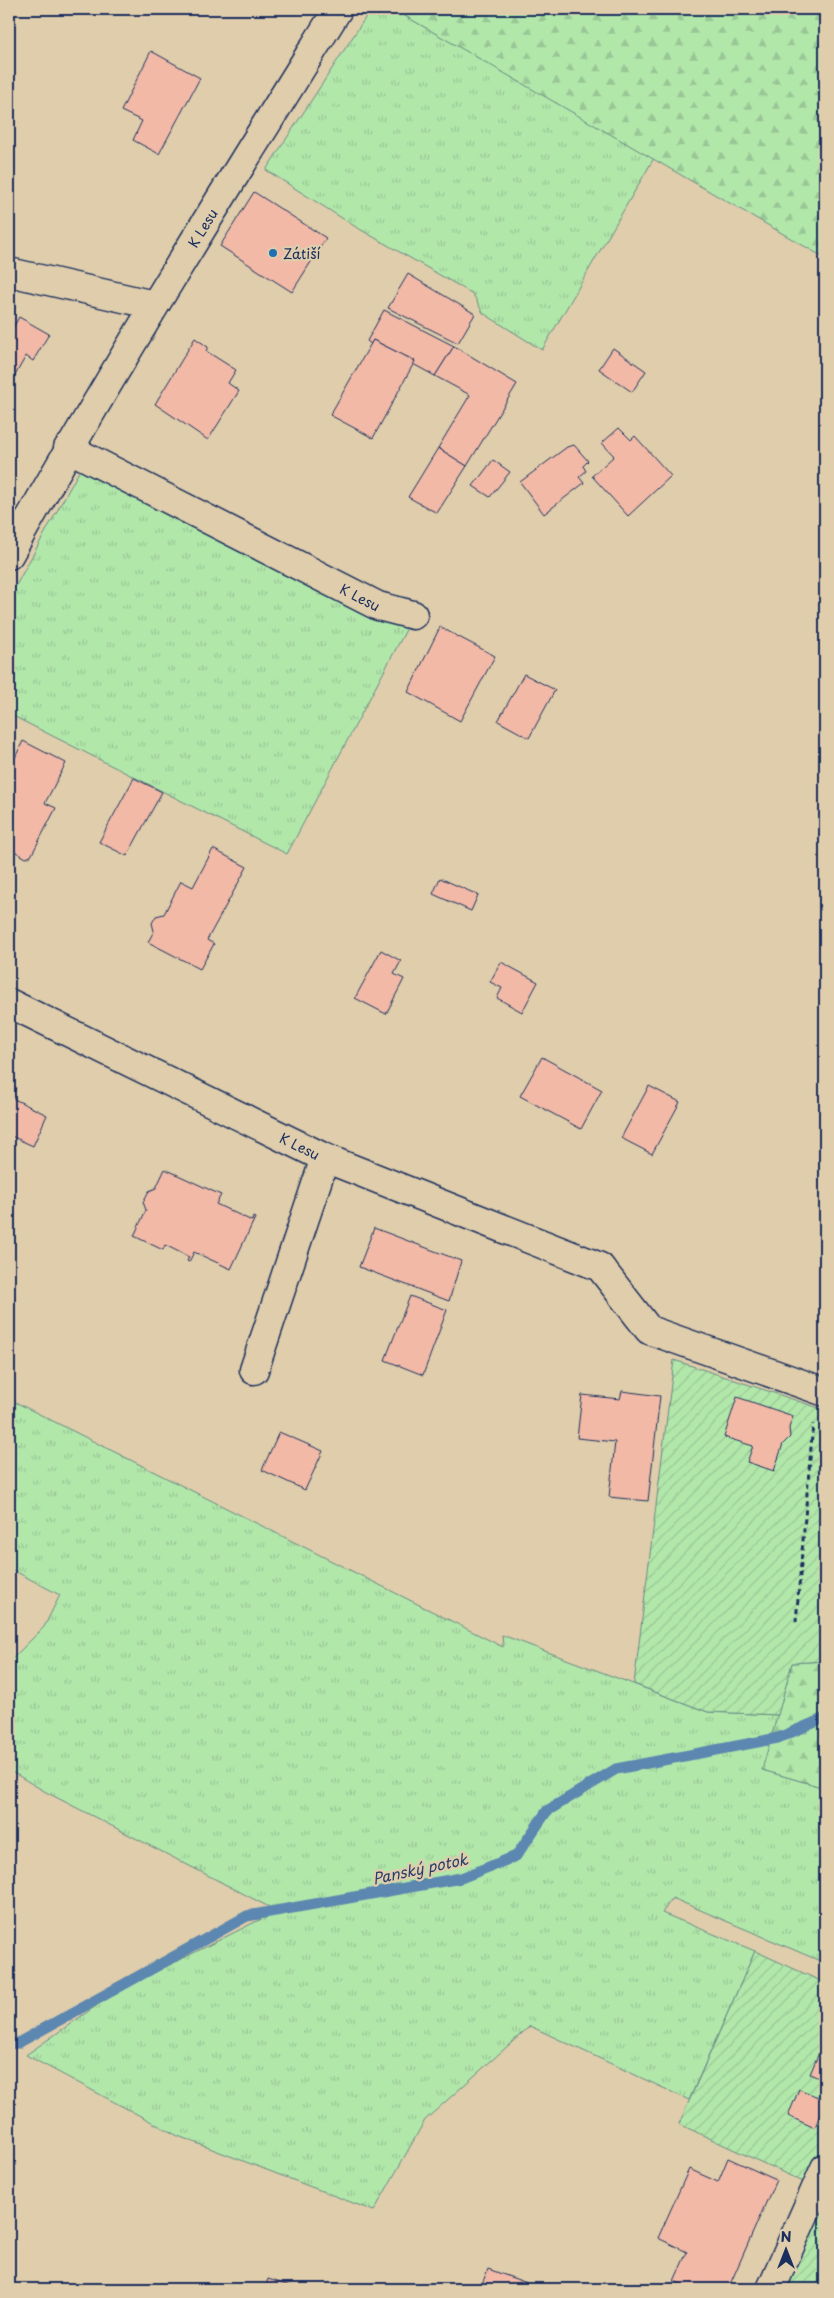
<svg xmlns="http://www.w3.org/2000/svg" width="834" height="2298" font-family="'Playpen Sans',sans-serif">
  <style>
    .grass { fill: url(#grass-tufts); stroke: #668b84 }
    .forest { fill: url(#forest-firs); stroke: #668b84 }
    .garden { fill: url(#garden-furrows); stroke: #668b84 }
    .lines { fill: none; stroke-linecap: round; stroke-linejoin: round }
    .stream { stroke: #5c87b0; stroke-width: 11 }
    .building { fill: #f1b9a6; stroke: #1b2f5e }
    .minor-casing { stroke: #1b2f5e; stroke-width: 31 }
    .path { stroke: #1b2f5e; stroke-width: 3; stroke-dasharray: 5 4; stroke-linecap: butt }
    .minor { stroke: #dfcdab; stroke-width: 28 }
    .poi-dot { fill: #1f6fb2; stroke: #dfcdab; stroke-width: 2 }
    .labels { text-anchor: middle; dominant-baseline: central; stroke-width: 4.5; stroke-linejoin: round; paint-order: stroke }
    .street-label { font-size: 14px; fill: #1b2f5e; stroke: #dfcdab }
    .poi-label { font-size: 14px; fill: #1b2f5e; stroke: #dfcdab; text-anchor: start }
    .water-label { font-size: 15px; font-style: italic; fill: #263e6c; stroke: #dfcdab }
  </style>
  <defs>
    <pattern id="grass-tufts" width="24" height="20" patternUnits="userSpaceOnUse" patternTransform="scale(1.25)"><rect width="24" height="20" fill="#b2e7aa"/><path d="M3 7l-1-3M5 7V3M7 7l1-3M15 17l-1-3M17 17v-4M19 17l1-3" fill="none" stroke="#98c695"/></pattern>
    <pattern id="forest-firs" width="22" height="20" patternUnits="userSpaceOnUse" patternTransform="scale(1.25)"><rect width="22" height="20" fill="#b2e7aa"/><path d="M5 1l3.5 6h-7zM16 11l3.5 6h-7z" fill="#98c695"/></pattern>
    <pattern id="garden-furrows" width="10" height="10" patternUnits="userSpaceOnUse" patternTransform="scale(1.25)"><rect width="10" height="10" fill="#b2e7aa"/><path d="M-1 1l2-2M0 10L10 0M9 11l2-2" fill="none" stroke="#98c695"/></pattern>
  </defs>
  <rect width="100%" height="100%" fill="#dfcdab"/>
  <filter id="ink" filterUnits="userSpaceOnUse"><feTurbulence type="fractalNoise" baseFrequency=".02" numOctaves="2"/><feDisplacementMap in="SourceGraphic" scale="10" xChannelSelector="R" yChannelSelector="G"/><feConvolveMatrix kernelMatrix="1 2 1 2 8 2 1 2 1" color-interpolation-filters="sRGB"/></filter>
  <g filter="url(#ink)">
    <!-- grass -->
    <g class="grass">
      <polygon points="371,9 393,9 654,158 542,350 483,313 473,294 356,227 266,170"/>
      <polygon points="82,466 359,613 408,626 287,854 9,714 9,598"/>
      <polygon points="9,1399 503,1647 502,1635 708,1712 778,1715 763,1770 825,1788 825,1963 672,1898 662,1913 755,1951 689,2100 530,2026 425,2120 374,2211 178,2136 26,2055 116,1992 277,1911 44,1791 9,1770 9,1662 44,1627 60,1595 9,1568"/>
    </g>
    <!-- forest -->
    <g class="forest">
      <polygon points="393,9 825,9 825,258"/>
      <polygon points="825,1661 825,1788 762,1770 792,1663"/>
    </g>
    <!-- garden -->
    <g class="garden">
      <polygon points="674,1360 825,1410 825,1661 792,1663 778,1715 708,1712 634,1684"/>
      <polygon points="755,1951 825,1983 825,2192 679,2124"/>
      <polygon points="825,2200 825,2289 785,2289"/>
    </g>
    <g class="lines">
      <!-- stream -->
      <polyline class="stream" points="9,2044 18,2043 247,1916 461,1878 516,1856 547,1811 616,1769 778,1738 825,1718"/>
    </g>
    <!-- building -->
    <g class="building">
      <polygon points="151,51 200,78 159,154 133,140 142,121 121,111"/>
      <polygon points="254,192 326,238 292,292 220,246"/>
      <polygon points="408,274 475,314 458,343 388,308"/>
      <polygon points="384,310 454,346 435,376 413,364 415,361 373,340 371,344 367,341"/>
      <polygon points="19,317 49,334 33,361 26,356 9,386 9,335"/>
      <polygon points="195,338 208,347 206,351 236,370 228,383 239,391 208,440 155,404"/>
      <polygon points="373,340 415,361 373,438 330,415"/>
      <polygon points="454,346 517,384 467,466 438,448 470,395 435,376"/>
      <polygon points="613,348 646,371 632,392 599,369"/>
      <polygon points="619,428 631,440 635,436 671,476 628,516 592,476 614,456 602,443"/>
      <polygon points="574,445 588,461 583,466 586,471 579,477 584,483 544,514 520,482 567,447"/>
      <polygon points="438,448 467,466 437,513 408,497"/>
      <polygon points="493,460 510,472 490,497 473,486"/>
      <polygon points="440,627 495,656 460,721 408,692"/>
      <polygon points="524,674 555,690 529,738 498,721"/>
      <polygon points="23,741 66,763 45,803 56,808 31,856 26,858 14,851 13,847 9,848 9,770"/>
      <polygon points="134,778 162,792 127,856 99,842"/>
      <polygon points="213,849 247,867 207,940 214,944 200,969 148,942 154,931 152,923 156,916 164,914 181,881 193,887"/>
      <polygon points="440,878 478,895 471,911 433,894"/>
      <polygon points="381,950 401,961 394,974 404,979 386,1014 355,998"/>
      <polygon points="501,962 538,982 522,1012 497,998 502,988 490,982"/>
      <polygon points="542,1057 602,1090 581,1129 520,1096"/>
      <polygon points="9,1084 16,1087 12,1098 47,1115 33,1146 9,1135"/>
      <polygon points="649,1086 680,1102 652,1154 621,1138"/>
      <polygon points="165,1169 221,1195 216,1204 252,1221 253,1217 255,1218 231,1269 194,1252 189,1262 187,1261 189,1257 165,1245 163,1250 134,1236 146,1210 143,1202 149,1191 156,1188"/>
      <polygon points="374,1228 461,1261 449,1301 359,1267"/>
      <polygon points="410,1296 447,1310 423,1375 385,1360"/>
      <polygon points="622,1391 660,1396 648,1501 609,1497 615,1442 577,1438 582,1395 620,1399"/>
      <polygon points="737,1397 793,1416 789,1428 790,1437 783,1444 774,1471 747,1462 753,1446 724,1437"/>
      <polygon points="279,1432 323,1451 305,1490 262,1470"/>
      <polygon points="824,2041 825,2041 825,2081 810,2074"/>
      <polygon points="799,2089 825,2100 815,2128 788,2116"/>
      <polygon points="728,2158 776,2180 728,2289 693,2289 674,2281 687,2252 658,2238 689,2169 718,2182"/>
      <polygon points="488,2269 527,2283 525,2289 480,2289"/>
      <polygon points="268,2279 296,2288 265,2289"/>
    </g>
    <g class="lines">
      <defs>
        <g id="minor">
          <polyline points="9,272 154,305"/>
          <path id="s1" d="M 68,448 L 378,606 L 413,615"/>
          <path id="s2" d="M 9,555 C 113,369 226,189 338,9"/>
          <path id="s3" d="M 9,1003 L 325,1158 L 600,1267 L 649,1330 L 825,1392"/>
          <polyline points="254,1370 325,1158"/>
          <polyline points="771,2289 825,2168"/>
        </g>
      </defs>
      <!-- minor casing -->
      <use href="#minor" class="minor-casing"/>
      <!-- path -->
      <polyline class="path" points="796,1622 813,1424"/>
      <!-- minor -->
      <use href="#minor" class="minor"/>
    </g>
  </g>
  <!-- markers -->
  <circle class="poi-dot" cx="273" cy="253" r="5"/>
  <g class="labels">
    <!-- street labels -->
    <g class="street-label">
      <text stroke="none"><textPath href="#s2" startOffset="380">K Lesu</textPath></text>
      <text stroke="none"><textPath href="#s1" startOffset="328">K Lesu</textPath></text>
      <text stroke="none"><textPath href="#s3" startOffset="324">K Lesu</textPath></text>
    </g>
    <!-- poi labels -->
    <g class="poi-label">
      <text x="283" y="253">Zátiší</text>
    </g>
    <!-- water labels -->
    <g class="water-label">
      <text transform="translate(420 1868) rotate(-12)">Panský potok</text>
    </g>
  </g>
  <!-- margin -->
  <rect width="834" height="2298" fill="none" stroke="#dfcdab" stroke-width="30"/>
  <rect x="15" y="15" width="804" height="2268" fill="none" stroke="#1b2f5e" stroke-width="2" filter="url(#ink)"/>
  <!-- north arrow -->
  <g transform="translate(786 2250)" stroke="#dfcdab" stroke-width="4" paint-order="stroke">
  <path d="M0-4L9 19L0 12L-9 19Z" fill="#1b2f5e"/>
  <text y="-8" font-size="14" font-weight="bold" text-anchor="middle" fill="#1b2f5e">N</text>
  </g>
</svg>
